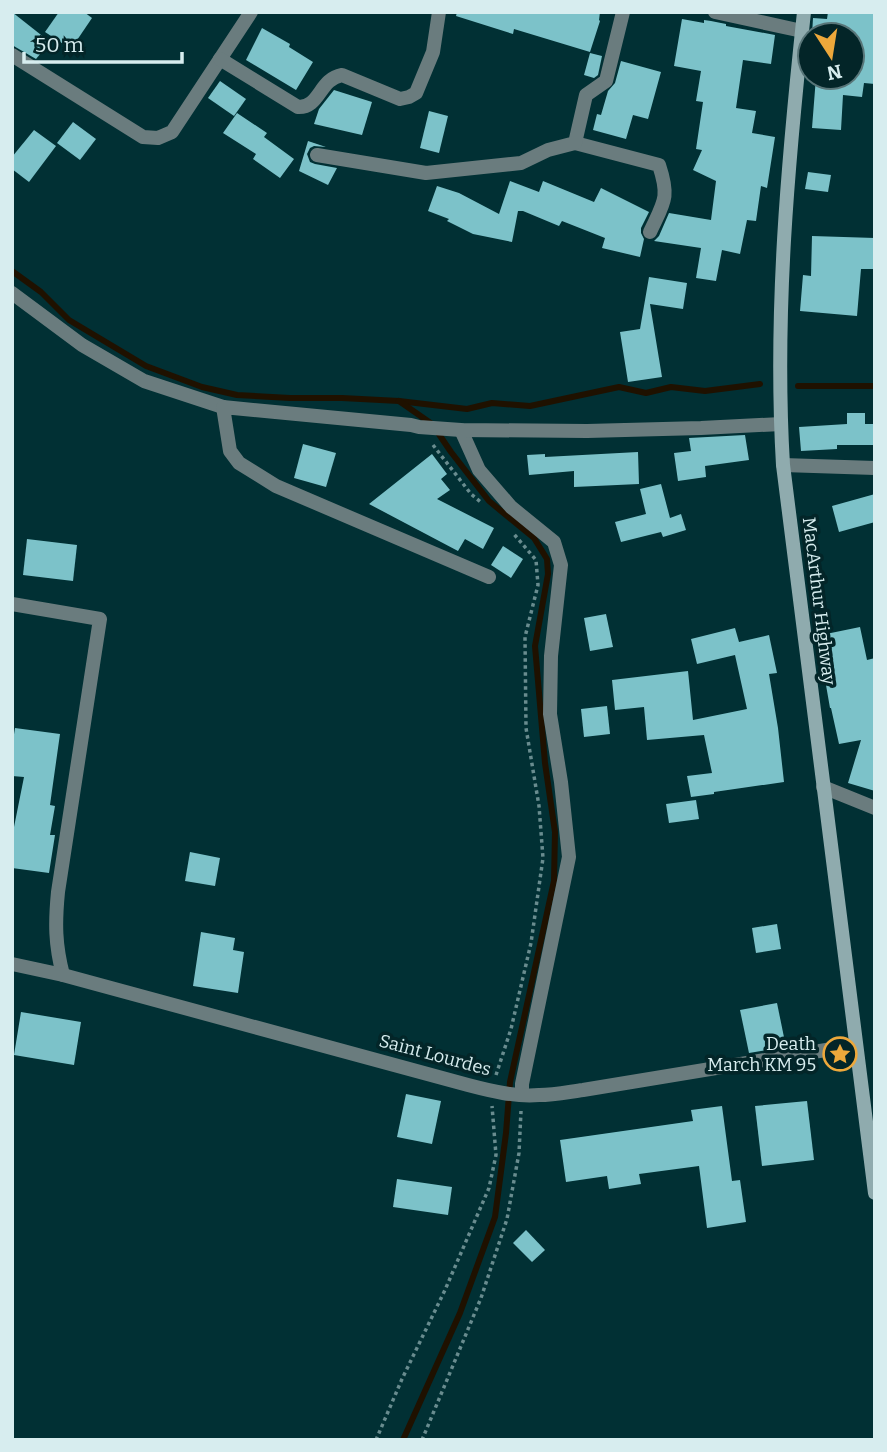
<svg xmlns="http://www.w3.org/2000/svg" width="887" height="1452" font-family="Bitter,serif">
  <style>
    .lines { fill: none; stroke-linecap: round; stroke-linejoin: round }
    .stream { stroke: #1f1100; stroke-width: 6 }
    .building { fill: #7cc2c9 }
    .path { stroke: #698c8f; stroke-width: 3.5; stroke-dasharray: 3.5 3.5; stroke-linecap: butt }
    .street { stroke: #6a7c7e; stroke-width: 14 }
    .secondary { stroke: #8fabae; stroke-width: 14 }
    .labels { text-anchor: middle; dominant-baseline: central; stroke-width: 7; stroke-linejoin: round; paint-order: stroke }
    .street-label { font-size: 18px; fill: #d7edef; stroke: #032528 }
    .poi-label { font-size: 18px; fill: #d7edef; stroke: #032528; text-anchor: end }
  </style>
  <rect width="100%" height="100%" fill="#013034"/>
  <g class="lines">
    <!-- stream -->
    <g class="stream">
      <polyline points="12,271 41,292 69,320 146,366 202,387 237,395 290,398 342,398 399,401 467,409 492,403 530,406 619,387 646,393 671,387 705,391 760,384"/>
      <polyline points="798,386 875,386"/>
      <polyline points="399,401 432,424 451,452 489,501 534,538 547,559 548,574 535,646 545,763 555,832 554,881 510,1082 506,1133 495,1217 460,1313 403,1440"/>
    </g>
  </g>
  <!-- building -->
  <g class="building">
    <polygon points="12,12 50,42 36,59 12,45"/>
    <polygon points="59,12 84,12 92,18 71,49 45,32"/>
    <polygon points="457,12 600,12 599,20 600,21 590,52 514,29 513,34 456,16"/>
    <polygon points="828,12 875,12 875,84 864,83 862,97 843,95 841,130 812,128 816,77 852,77 852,35 812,35 813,18 827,19"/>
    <polygon points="682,19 704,23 704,20 711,21 726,24 726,26 775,35 771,64 743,60 736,108 756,111 752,133 775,137 767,188 761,186 756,221 747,220 740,254 722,250 716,281 696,278 701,248 654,241 659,236 669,213 711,220 716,181 693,170 702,150 696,149 703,102 696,101 701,71 674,66"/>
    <polygon points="262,28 290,44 289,47 313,62 296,90 246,60"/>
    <polygon points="590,53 602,56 598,75 594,78 584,75"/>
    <polygon points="621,61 661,72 648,119 633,115 626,139 593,130 597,114 601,115 608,91 615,83"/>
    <polygon points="220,81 246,99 234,116 208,98"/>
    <polygon points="334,90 372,102 362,135 314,124 319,109"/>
    <polygon points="429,111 448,116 439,153 420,148"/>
    <polygon points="237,113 267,133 264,137 294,159 280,178 253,159 256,154 223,133"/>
    <polygon points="73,122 96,139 80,160 57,143"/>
    <polygon points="34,130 56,146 29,182 12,169 12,157"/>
    <polygon points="308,141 326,147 314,146 310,148 307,154 310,162 315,164 337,168 328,185 299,171"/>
    <polygon points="808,172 831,175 828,192 805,189"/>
    <polygon points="510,181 539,192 543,181 594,202 601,188 649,212 641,228 641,233 644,239 640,257 602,248 605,238 562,221 559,226 523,211 518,211 512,242 473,234 447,221 449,219 428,211 437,186 459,193 499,214"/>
    <polygon points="812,236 875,238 875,269 861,269 857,316 800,311 803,275 811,276"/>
    <polygon points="649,277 687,283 683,309 650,304 662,377 628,382 620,332 640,329"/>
    <polygon points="847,413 865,413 865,424 875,424 875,445 837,445 837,449 801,451 799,427 847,424"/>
    <polygon points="745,435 749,460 705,466 706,477 678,481 674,453 691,451 689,438"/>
    <polygon points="303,444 336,453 326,487 294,478"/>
    <polygon points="638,452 639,484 574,487 574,471 529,475 527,455 545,454 545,457"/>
    <polygon points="432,454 447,474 441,479 450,490 437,499 494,528 483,549 465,539 458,551 369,504"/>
    <polygon points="661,484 670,518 681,514 686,530 663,537 661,532 621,542 615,522 646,514 640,489"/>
    <polygon points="875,494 875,522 839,532 832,506"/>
    <polygon points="27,539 77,545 73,581 23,575"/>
    <polygon points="503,546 523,559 511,578 491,565"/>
    <polygon points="606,614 613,647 590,651 584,618"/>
    <polygon points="860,627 867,660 875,658 875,791 848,783 861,740 839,744 831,708 830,708 823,668 832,666 826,634"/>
    <polygon points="735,628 739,642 769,635 777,673 769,674 778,728 784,782 714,792 714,794 691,797 687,776 712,773 704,735 647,740 644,707 615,710 612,680 688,671 693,720 747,709 735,655 697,664 691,639"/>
    <polygon points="607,706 610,734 584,737 581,709"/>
    <polygon points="15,728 60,734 50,805 55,806 50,835 55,835 49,873 12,868 12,837 24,777 12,776 12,747"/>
    <polygon points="696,800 699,819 669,823 666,804"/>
    <polygon points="190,852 220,858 215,886 185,881"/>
    <polygon points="777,924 781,949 756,953 752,928"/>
    <polygon points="201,932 235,938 233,950 244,952 238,993 193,986"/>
    <polygon points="777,1003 786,1047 749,1053 740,1010"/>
    <polygon points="21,1012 81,1022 74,1065 14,1055"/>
    <polygon points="406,1094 441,1101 432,1144 397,1137"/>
    <polygon points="807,1101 814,1160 762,1166 755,1106"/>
    <polygon points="722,1106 732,1181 740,1180 746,1222 707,1228 699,1166 639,1174 641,1184 609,1189 607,1176 566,1182 560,1140 693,1121 691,1110"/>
    <polygon points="397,1179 452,1187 448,1215 393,1207"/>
    <polygon points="526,1230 545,1250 532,1262 513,1243"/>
  </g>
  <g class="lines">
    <!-- path -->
    <g class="path">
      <polyline points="433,445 471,494 482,503"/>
      <polyline points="496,1075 511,1029 531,943 543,858 539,806 526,728 525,637 538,585 536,560 513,533"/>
      <polyline points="376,1440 402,1379 445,1290 489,1188 496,1155 492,1106"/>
      <polyline points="422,1440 481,1298 507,1219 519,1153 521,1111"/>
    </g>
    <!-- street -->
    <g class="street">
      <polyline points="715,12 802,31"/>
      <polyline points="12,55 143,137 158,138 172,132 251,12"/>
      <path d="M 220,59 L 298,107 C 320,108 319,79 342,75 L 400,99 L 409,97 L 416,93 L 433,52 L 439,12"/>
      <path d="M 575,143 L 659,165 C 670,198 664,202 650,232"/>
      <polyline points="317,155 426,173 521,163 548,150 575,143 586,95 606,81 623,12"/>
      <polyline points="12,293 82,345 144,381 223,407"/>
      <polyline points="461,430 479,470 511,507 554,542 561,565 551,656 550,714 561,782 569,857 522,1084 522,1095"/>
      <polyline points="783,465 875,468"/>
      <polyline points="489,577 276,486 239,463 230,451 223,407 411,425 419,427 461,430 587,431 701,428 781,424"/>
      <path d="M 12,604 L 100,619 L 58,892 C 55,923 55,944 63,975"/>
      <polyline points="823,787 875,808"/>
      <path d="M 12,964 L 63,975 L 468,1085 C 491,1091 515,1097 539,1095 C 554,1095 568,1092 583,1090 L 856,1045"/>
    </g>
    <!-- secondary -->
    <path class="secondary" d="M 804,12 C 788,162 774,314 783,465 L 875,1193"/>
  </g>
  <!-- icons -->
  <defs>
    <symbol id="sight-ring" viewBox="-11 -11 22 22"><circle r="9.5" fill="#032528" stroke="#eda83b" stroke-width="1.5"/><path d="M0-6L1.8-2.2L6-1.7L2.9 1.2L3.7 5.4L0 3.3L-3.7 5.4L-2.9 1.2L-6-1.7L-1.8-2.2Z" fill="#eda83b"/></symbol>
  </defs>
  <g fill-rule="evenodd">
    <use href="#sight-ring" x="821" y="1035" width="38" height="38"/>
  </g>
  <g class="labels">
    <!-- street labels -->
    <g class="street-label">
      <text transform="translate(819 601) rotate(83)">MacArthur Highway</text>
      <text transform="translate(435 1055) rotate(15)">Saint Lourdes</text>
    </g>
    <!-- poi labels -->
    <g class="poi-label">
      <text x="816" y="1044">Death<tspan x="816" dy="21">March KM 95</tspan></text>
    </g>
  </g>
  <!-- border -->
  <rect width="887" height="1452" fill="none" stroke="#d7edef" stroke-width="28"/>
  <!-- north arrow -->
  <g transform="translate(831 56) rotate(168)"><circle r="33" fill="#032528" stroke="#587578" stroke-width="2"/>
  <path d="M0-5L12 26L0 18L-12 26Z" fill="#eda83b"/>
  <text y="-10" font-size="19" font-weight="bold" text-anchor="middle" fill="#d7edef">N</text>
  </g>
  <!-- scale -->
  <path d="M24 52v10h158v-10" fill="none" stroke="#d7edef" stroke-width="3.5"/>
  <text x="35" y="52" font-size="21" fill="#d7edef" stroke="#032528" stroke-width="5" paint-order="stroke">50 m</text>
</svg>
